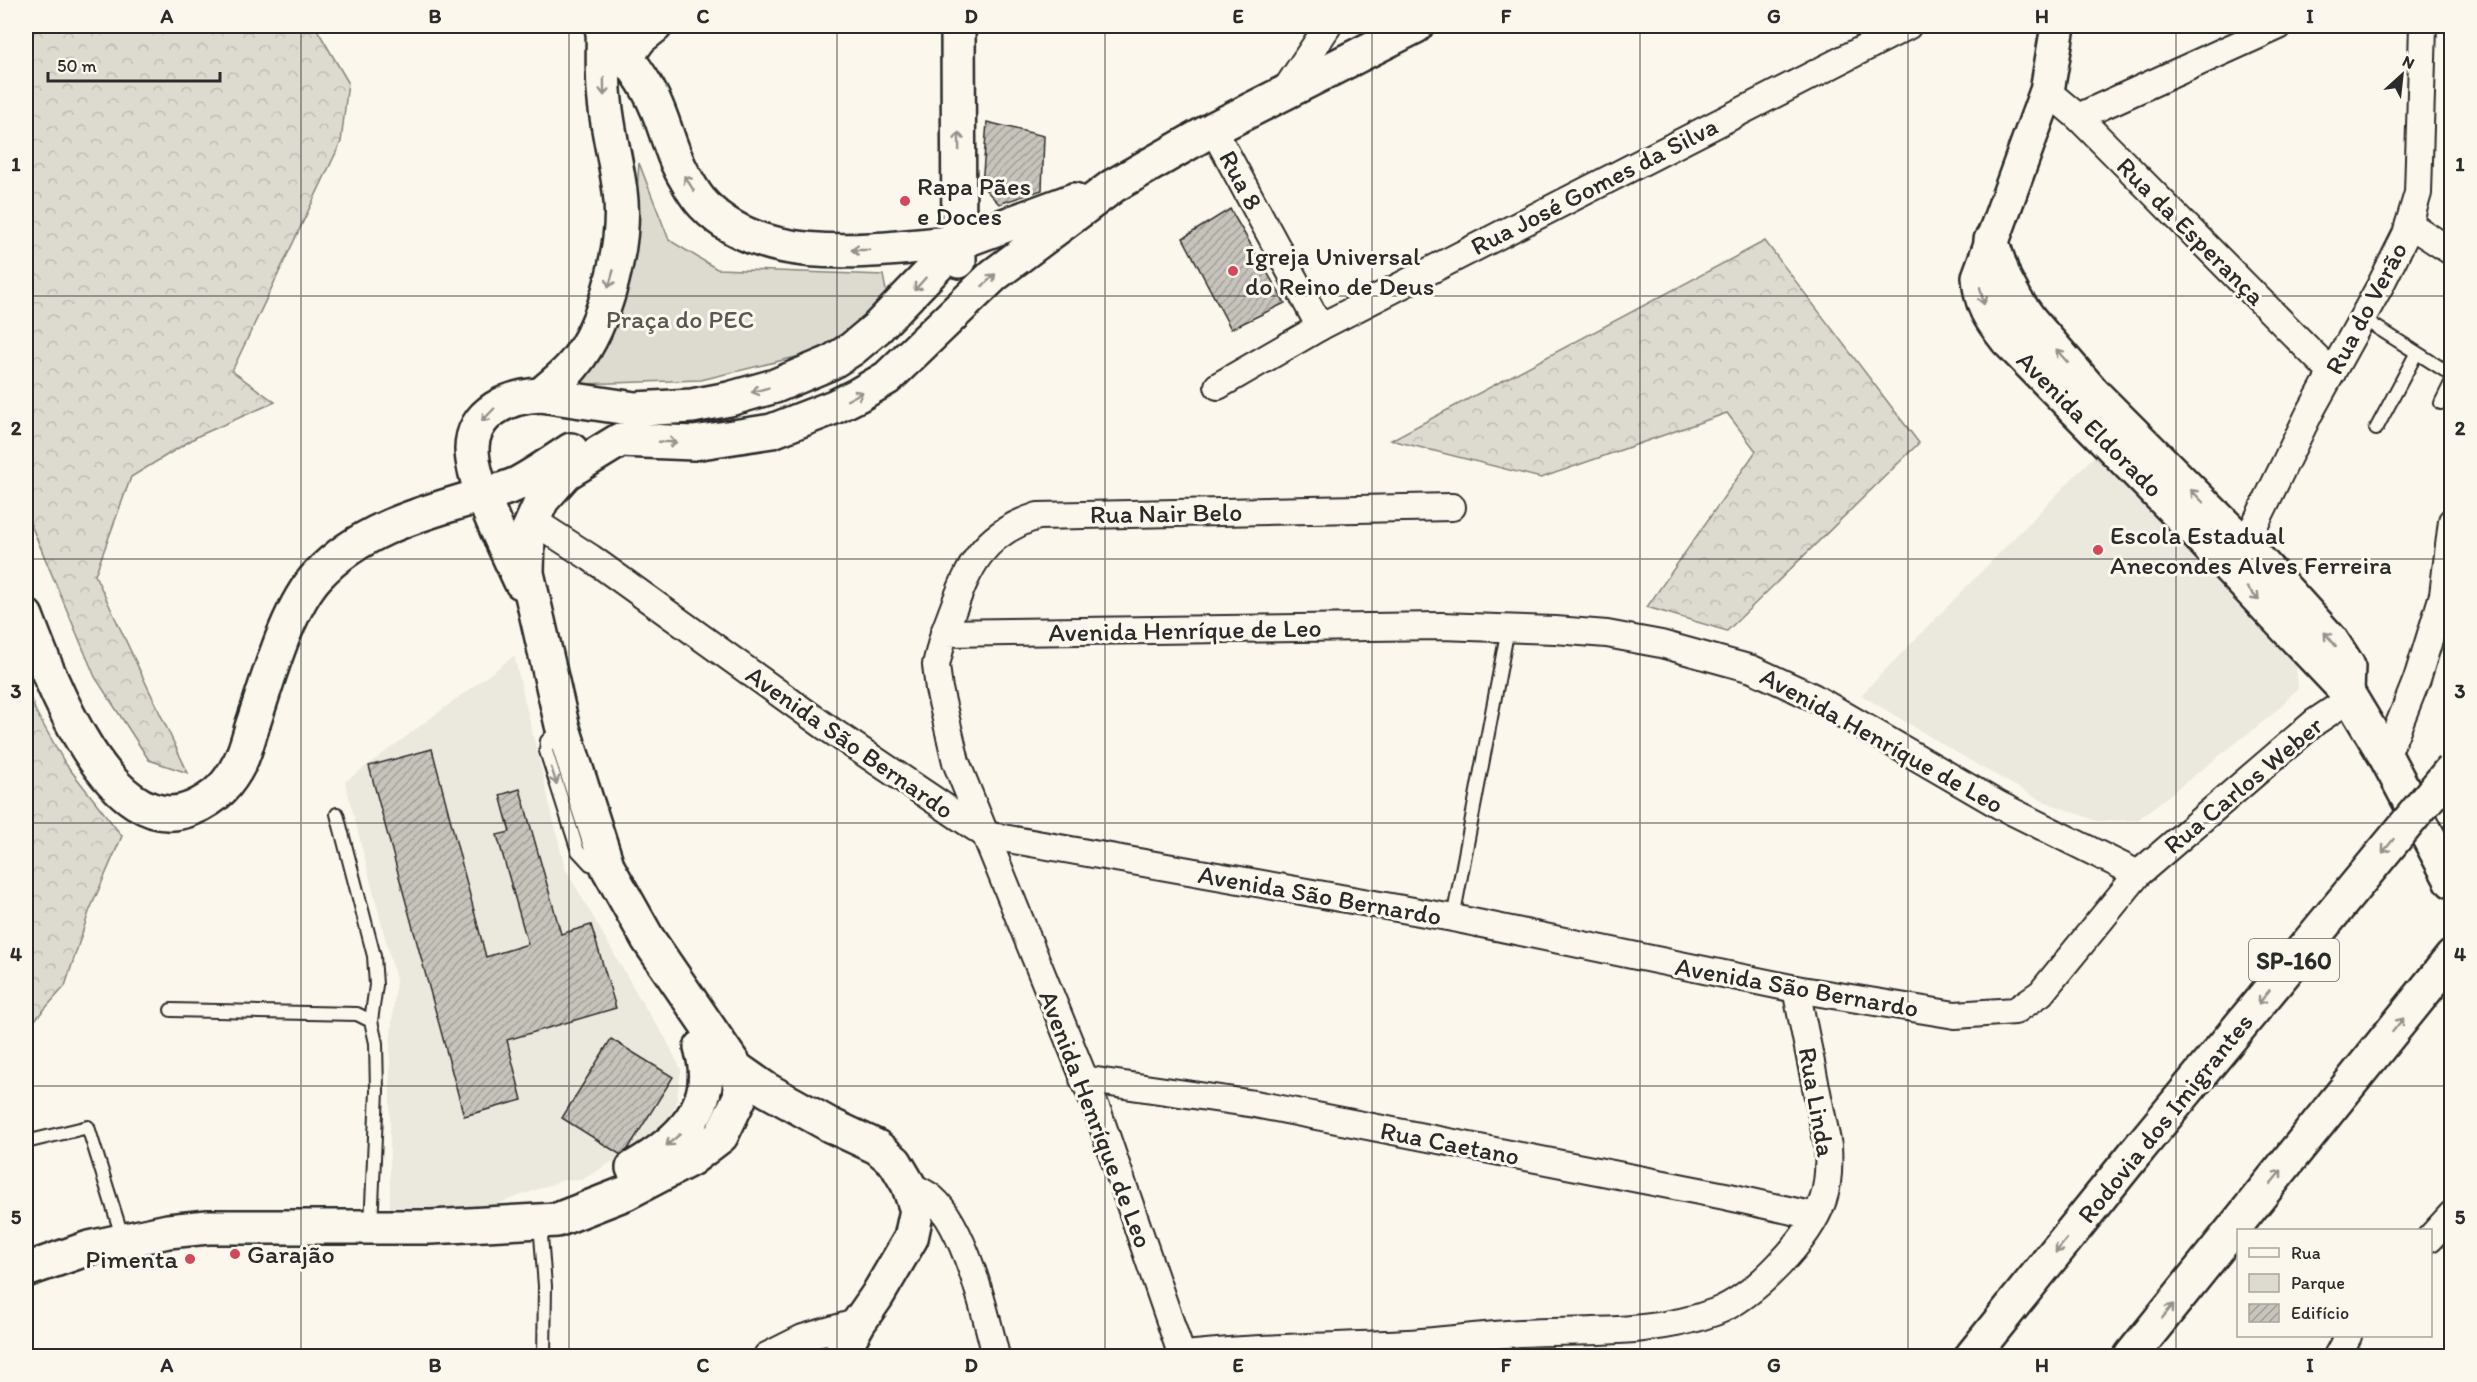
<svg xmlns="http://www.w3.org/2000/svg" width="2477" height="1382" font-family="Itim,sans-serif">
  <style>
    .built { fill: #ebe8de }
    .green { fill: #dddad0; stroke: #84827e; stroke-width: 1.5 }
    .forest { fill: url(#forest-crowns); stroke: #84827e; stroke-width: 1.5 }
    .building { fill: url(#building-hatch); stroke: #2b2b2b; stroke-width: 1.5 }
    .lines { fill: none; stroke-linecap: round; stroke-linejoin: round }
    .lane-casing { stroke: #2b2b2b; stroke-width: 16 }
    .street-casing { stroke: #2b2b2b; stroke-width: 30 }
    .secondary-casing { stroke: #2b2b2b; stroke-width: 38 }
    .highway-casing { stroke: #2b2b2b; stroke-width: 38 }
    .lane { stroke: #fbf7ec; stroke-width: 12 }
    .street { stroke: #fbf7ec; stroke-width: 26 }
    .secondary { stroke: #fbf7ec; stroke-width: 33 }
    .highway { stroke: #fbf7ec; stroke-width: 33 }
    .highway-bridge-casing { stroke: #2b2b2b; stroke-width: 38; stroke-linecap: butt }
    .highway-bridge { stroke: #fbf7ec; stroke-width: 33 }
    .oneway { stroke: #93918c }
    .grid { fill: none; stroke: #2b2b2b; stroke-width: 1.5; stroke-opacity: 0.55 }
    .poi-dot { fill: #d1495b; stroke: #fbf7ec; stroke-width: 2 }
    .labels { text-anchor: middle; dominant-baseline: central; stroke-width: 6; stroke-linejoin: round; paint-order: stroke }
    .shield { fill: #fbf7ec; stroke: #696865; stroke-width: 1.5 }
    .shield-label { font-size: 24px; font-weight: bold; fill: #2b2b2b }
    .street-label { font-size: 26px; fill: #2b2b2b; stroke: #fbf7ec }
    .poi-label { font-size: 26px; fill: #2b2b2b; stroke: #fbf7ec; text-anchor: start }
    .park-label { font-size: 26px; fill: #585754; stroke: #fbf7ec }
    .neatline { fill: none; stroke: #2b2b2b; stroke-width: 2 }
    .grid-label { font-size: 20px; text-anchor: middle; font-weight: bold; fill: #2b2b2b }
  </style>
  <defs>
    <pattern id="forest-crowns" width="20" height="18" patternUnits="userSpaceOnUse" patternTransform="scale(1.5)"><rect width="20" height="18" fill="#dddad0"/><path d="M2 6a3 3 0 1 1 6 0M12 15a3 3 0 1 1 6 0" fill="none" stroke="#bebbb3"/></pattern>
    <pattern id="building-hatch" width="6" height="6" patternUnits="userSpaceOnUse" patternTransform="scale(1.5)"><rect width="6" height="6" fill="#c7c4bc"/><path d="M-1 1l2-2M0 6l6-6M5 7l2-2" fill="none" stroke="#a29f99"/></pattern>
  </defs>
  <rect width="100%" height="100%" fill="#fbf7ec"/>
  <filter id="ink" filterUnits="userSpaceOnUse"><feTurbulence type="fractalNoise" baseFrequency=".0167" numOctaves="2"/><feDisplacementMap in="SourceGraphic" scale="12" xChannelSelector="R" yChannelSelector="G"/><feConvolveMatrix kernelMatrix="1 2 1 2 8 2 1 2 1" color-interpolation-filters="sRGB"/></filter>
  <g filter="url(#ink)">
    <!-- built -->
    <g class="built">
      <polygon points="2100,450 2288,650 2296,666 2298,688 2273,714 2137,820 2097,821 2043,801 1979,766 1861,695"/>
      <polygon points="514,656 565,868 644,1006 666,1039 681,1070 676,1105 662,1128 638,1146 582,1180 563,1180 478,1211 390,1208 390,1045 396,980 345,782"/>
    </g>
    <!-- green -->
    <polygon class="green" points="639,163 669,240 717,269 883,275 887,296 843,336 808,354 701,380 582,384 631,276"/>
    <!-- forest -->
    <g class="forest">
      <polygon points="26,26 315,26 348,82 341,142 232,371 275,402 198,436 131,477 95,575 188,773 149,760 95,677 26,513"/>
      <polygon points="1765,241 1919,443 1727,631 1647,607 1756,451 1727,413 1541,478 1391,440"/>
      <polygon points="26,686 36,712 65,763 122,836 89,912 65,986 26,1030"/>
    </g>
    <!-- building -->
    <g class="building">
      <polygon points="987,122 1044,136 1042,190 999,204 982,186"/>
      <polygon points="1230,209 1285,303 1231,329 1183,238"/>
      <polygon points="432,749 486,957 528,944 497,835 510,832 500,795 520,789 561,934 591,925 616,1008 507,1040 522,1100 464,1116 369,766"/>
      <polygon points="611,1039 673,1077 628,1149 621,1155 562,1118"/>
    </g>
    <g class="lines">
      <defs>
        <g id="lane">
          <polyline points="2362,318 2452,375"/>
          <polyline points="2441,403 2452,381"/>
          <polyline points="2376,429 2416,354"/>
          <polyline points="559,728 547,741 546,751 578,851 590,864 604,868"/>
          <polyline points="337,814 374,956 376,985 371,1021"/>
          <polyline points="1453,918 1508,628"/>
          <polyline points="171,1010 357,1014 371,1021 376,1043 377,1091 371,1227"/>
          <polyline points="26,1142 88,1127 123,1239"/>
          <polyline points="540,1223 545,1286 544,1356"/>
        </g>
        <g id="street">
          <polyline points="2047,91 2078,117 2332,373"/>
          <polyline points="1284,92 1328,26"/>
          <polyline points="2078,117 2279,26"/>
          <polyline points="1213,129 1320,327"/>
          <polyline points="2409,224 2452,252"/>
          <polyline points="1218,386 1320,327 1908,26"/>
          <polyline points="532,520 591,558 826,727 986,835 1453,918 1796,989 1955,1015 2015,1011 2041,993 2138,874 2315,722 2351,698"/>
          <polyline points="2234,556 2245,545 2309,414 2380,286 2406,234 2418,193 2423,26"/>
          <path d="M 944,633 C 966,577 974,536 1038,516 L 1452,507"/>
          <polyline points="2386,757 2417,679 2443,595 2452,521"/>
          <polyline points="1083,1079 1255,1104 1725,1196 1815,1216"/>
          <path d="M 908,1184 C 916,1189 926,1193 932,1198 C 965,1226 986,1315 996,1356"/>
          <polyline points="2430,1238 2452,1214"/>
          <polyline points="767,1356 803,1338 859,1322"/>
          <path d="M 1177,1356 C 1254,1347 1331,1347 1408,1343 C 1446,1341 1483,1335 1521,1333 C 1585,1330 1654,1335 1715,1312 C 1754,1297 1809,1240 1823,1200 C 1829,1183 1829,1164 1828,1146 L 1796,989"/>
          <polyline points="1182,1356 1099,1115 956,762 939,689 936,665 944,633 1441,626 1555,630 1607,634 1661,644 1752,669 1813,697 1999,805 2138,874"/>
          <polyline points="2337,1356 2348,1336"/>
        </g>
        <g id="secondary">
          <path d="M 601,26 C 622,52 644,76 657,108 C 667,131 672,157 686,179 C 691,188 697,198 704,205 C 765,270 881,249 960,242"/>
          <polyline points="958,26 959,261"/>
          <path d="M 2058,26 L 2047,91 L 1979,277 C 1981,306 1990,318 2007,340 L 2182,518 L 2347,692 L 2386,757 L 2452,881"/>
          <polyline points="627,56 640,38 655,26"/>
          <polyline points="1991,240 2004,278 2017,302 2031,321 2094,394 2245,545 2331,640 2348,666 2347,692"/>
          <path d="M 541,395 C 551,385 565,376 574,364 C 606,325 627,241 620,191 C 616,161 608,132 605,101 C 602,77 604,52 603,28"/>
          <path d="M 521,582 C 506,549 472,483 472,449 C 472,412 510,396 541,395 L 635,409 L 692,406 L 729,399 L 775,386 L 830,363 L 852,349 L 877,328 L 960,242 L 1074,200"/>
          <path d="M 26,616 C 47,672 110,845 193,808 C 216,798 229,784 240,762 C 246,750 249,736 253,724 C 268,680 287,608 318,575 C 357,533 412,516 466,500 C 483,495 501,491 517,484 C 536,474 554,461 571,450"/>
          <polyline points="706,1070 722,1067 737,1069 767,1090 830,1125 877,1147 895,1162 908,1184 917,1210 911,1238 877,1296 859,1322 840,1356"/>
          <path d="M 633,1168 C 678,1142 720,1105 701,1048"/>
          <polyline points="26,1270 89,1248 168,1231 208,1227 431,1227 557,1220 626,1193 691,1159 721,1136 739,1099 741,1093 737,1069 648,939 608,868 562,725 527,573 528,531 542,500 566,473 620,440 694,443 772,431 834,407 858,395 887,378 994,275 1113,186 1213,129 1416,26"/>
        </g>
        <g id="highway">
          <polyline points="1972,1356 2137,1151"/>
          <polyline points="2131,1356 2452,957"/>
        </g>
      </defs>
      <!-- lane casing -->
      <use href="#lane" class="lane-casing"/>
      <!-- street casing -->
      <use href="#street" class="street-casing"/>
      <!-- secondary casing -->
      <use href="#secondary" class="secondary-casing"/>
      <!-- highway casing -->
      <use href="#highway" class="highway-casing"/>
      <!-- lane -->
      <use href="#lane" class="lane"/>
      <!-- street -->
      <use href="#street" class="street"/>
      <!-- secondary -->
      <use href="#secondary" class="secondary"/>
      <!-- highway -->
      <use href="#highway" class="highway"/>
      <defs>
        <polyline id="highway-bridge" points="2137,1151 2452,769"/>
      </defs>
      <!-- highway-bridge casing -->
      <use href="#highway-bridge" class="highway-bridge-casing"/>
      <!-- highway-bridge -->
      <use href="#highway-bridge" class="highway-bridge"/>
    </g>
    <!-- one-way arrows -->
    <defs><path id="oneway-shaft" d="M-6 0H5M1.5-3L5.5 0L1.5 3" fill="none" stroke-width="1.6" stroke-linecap="round" stroke-linejoin="round" transform="scale(1.5)"/></defs>
    <g class="oneway">
      <use href="#oneway-shaft" transform="translate(604 87) rotate(89)"/>
      <use href="#oneway-shaft" transform="translate(959 141) rotate(-91)"/>
      <use href="#oneway-shaft" transform="translate(689 183) rotate(-122)"/>
      <use href="#oneway-shaft" transform="translate(860 250) rotate(180)"/>
      <use href="#oneway-shaft" transform="translate(611 279) rotate(106)"/>
      <use href="#oneway-shaft" transform="translate(989 280) rotate(-43)"/>
      <use href="#oneway-shaft" transform="translate(920 284) rotate(132)"/>
      <use href="#oneway-shaft" transform="translate(1982 296) rotate(77)"/>
      <use href="#oneway-shaft" transform="translate(2062 356) rotate(-131)"/>
      <use href="#oneway-shaft" transform="translate(760 390) rotate(165)"/>
      <use href="#oneway-shaft" transform="translate(855 396) rotate(-28)"/>
      <use href="#oneway-shaft" transform="translate(488 415) rotate(134)"/>
      <use href="#oneway-shaft" transform="translate(668 442) rotate(2)"/>
      <use href="#oneway-shaft" transform="translate(2197 496) rotate(-134)"/>
      <use href="#oneway-shaft" transform="translate(2253 594) rotate(47)"/>
      <use href="#oneway-shaft" transform="translate(2330 639) rotate(-130)"/>
      <use href="#oneway-shaft" transform="translate(554 776) rotate(72)"/>
      <use href="#oneway-shaft" transform="translate(2388 846) rotate(129)"/>
      <use href="#oneway-shaft" transform="translate(2264 997) rotate(129)"/>
      <use href="#oneway-shaft" transform="translate(2398 1025) rotate(-51)"/>
      <use href="#oneway-shaft" transform="translate(673 1140) rotate(140)"/>
      <use href="#oneway-shaft" transform="translate(2276 1177) rotate(-51)"/>
      <use href="#oneway-shaft" transform="translate(2061 1246) rotate(129)"/>
      <use href="#oneway-shaft" transform="translate(2168 1311) rotate(-51)"/>
    </g>
  </g>
  <!-- grid -->
  <path class="grid" d="M 301,26 L 301,1356M 569,26 L 569,1356M 837,26 L 837,1356M 1105,26 L 1105,1356M 1372,26 L 1372,1356M 1640,26 L 1640,1356M 1908,26 L 1908,1356M 2176,26 L 2176,1356M 26,296 L 2452,296M 26,559 L 2452,559M 26,823 L 2452,823M 26,1086 L 2452,1086"/>
  <!-- markers -->
  <g class="poi-dot">
    <circle cx="905" cy="201" r="6"/>
    <circle cx="1233" cy="271" r="6"/>
    <circle cx="2098" cy="550" r="6"/>
    <circle cx="235" cy="1254" r="6"/>
    <circle cx="190" cy="1259" r="6"/>
  </g>
  <g class="labels">
    <!-- shield labels -->
    <rect class="shield" x="2249" y="939" width="90" height="42" rx="4.5"/>
    <g class="shield-label">
      <text x="2294" y="960">SP-160</text>
    </g>
    <!-- street labels -->
    <g class="street-label">
      <text transform="translate(1241 180) rotate(62)">Rua 8</text>
      <text transform="translate(1594 186) rotate(-27)">Rua José Gomes da Silva</text>
      <text transform="translate(2191 231) rotate(45)">Rua da Esperança</text>
      <text transform="translate(2366 308) rotate(-62)">Rua do Verão</text>
      <text transform="translate(2090 424) rotate(45)">Avenida Eldorado</text>
      <text transform="translate(1166 513) rotate(-1)">Rua Nair Belo</text>
      <text transform="translate(1185 630) rotate(-1)">Avenida Henríque de Leo</text>
      <text transform="translate(1882 740) rotate(29)">Avenida Henríque de Leo</text>
      <text transform="translate(850 742) rotate(35)">Avenida São Bernardo</text>
      <text transform="translate(2243 785) rotate(-40)">Rua Carlos Weber</text>
      <text transform="translate(1320 895) rotate(10)">Avenida São Bernardo</text>
      <text transform="translate(1797 987) rotate(10)">Avenida São Bernardo</text>
      <text transform="translate(1817 1102) rotate(80)">Rua Linda</text>
      <text transform="translate(2165 1118) rotate(-51)">Rodovia dos Imigrantes</text>
      <text transform="translate(1096 1119) rotate(69)">Avenida Henríque de Leo</text>
      <text transform="translate(1450 1143) rotate(11)">Rua Caetano</text>
    </g>
    <!-- poi labels -->
    <g class="poi-label">
      <text x="917" y="186">Rapa Pães<tspan x="917" dy="30">e Doces</tspan></text>
      <text x="1245" y="256">Igreja Universal<tspan x="1245" dy="30">do Reino de Deus</tspan></text>
      <text x="2110" y="535">Escola Estadual<tspan x="2110" dy="30">Anecondes Alves Ferreira</tspan></text>
      <text x="247" y="1254">Garajão</text>
      <text x="178" y="1259" text-anchor="end">Pimenta</text>
    </g>
    <!-- park labels -->
    <g class="park-label">
      <text x="680" y="319">Praça do PEC</text>
    </g>
  </g>
  <!-- margin -->
  <rect width="2477" height="1382" fill="none" stroke="#fbf7ec" stroke-width="66"/>
  <!-- legend -->
  <rect x="2237" y="1229" width="195" height="108" fill="#fbf7ec" stroke="#a8a59f" stroke-width="1.5"/>
  <rect x="2249" y="1248" width="30" height="9" fill="#fbf7ec" stroke="#a8a59f" stroke-width="1.5"/>
  <text x="2291" y="1259" font-size="18" fill="#2b2b2b">Rua</text>
  <rect x="2249" y="1274" width="30" height="18" fill="#dddad0" stroke="#a8a59f" stroke-width="1.5"/>
  <text x="2291" y="1289" font-size="18" fill="#2b2b2b">Parque</text>
  <rect x="2249" y="1304" width="30" height="18" fill="url(#building-hatch)" stroke="#a8a59f" stroke-width="1.5"/>
  <text x="2291" y="1319" font-size="18" fill="#2b2b2b">Edifício</text>
  <!-- north arrow -->
  <g transform="translate(2402 75) rotate(27)" stroke="#fbf7ec" stroke-width="4.5" paint-order="stroke">
  <path d="M0-4.5L10 22L0 15L-10 22Z" fill="#2b2b2b"/>
  <text y="-9" font-size="16" font-weight="bold" text-anchor="middle" fill="#2b2b2b">N</text>
  </g>
  <!-- scale -->
  <path d="M48 72v9h172v-9" fill="none" stroke="#2b2b2b" stroke-width="3"/>
  <text x="57" y="72" font-size="18" fill="#2b2b2b" stroke="#fbf7ec" stroke-width="4.5" paint-order="stroke">50 m</text>
  <rect x="33" y="33" width="2411" height="1316" class="neatline"/>
  <g class="grid-label">
    <text x="167" y="23">A</text>
    <text x="435" y="23">B</text>
    <text x="703" y="23">C</text>
    <text x="971" y="23">D</text>
    <text x="1238" y="23">E</text>
    <text x="1506" y="23">F</text>
    <text x="1774" y="23">G</text>
    <text x="2042" y="23">H</text>
    <text x="2310" y="23">I</text>
    <text x="16" y="171">1</text>
    <text x="2460" y="171">1</text>
    <text x="16" y="435">2</text>
    <text x="2460" y="435">2</text>
    <text x="16" y="698">3</text>
    <text x="2460" y="698">3</text>
    <text x="16" y="961">4</text>
    <text x="2460" y="961">4</text>
    <text x="16" y="1224">5</text>
    <text x="2460" y="1224">5</text>
    <text x="167" y="1372">A</text>
    <text x="435" y="1372">B</text>
    <text x="703" y="1372">C</text>
    <text x="971" y="1372">D</text>
    <text x="1238" y="1372">E</text>
    <text x="1506" y="1372">F</text>
    <text x="1774" y="1372">G</text>
    <text x="2042" y="1372">H</text>
    <text x="2310" y="1372">I</text>
  </g>
</svg>
